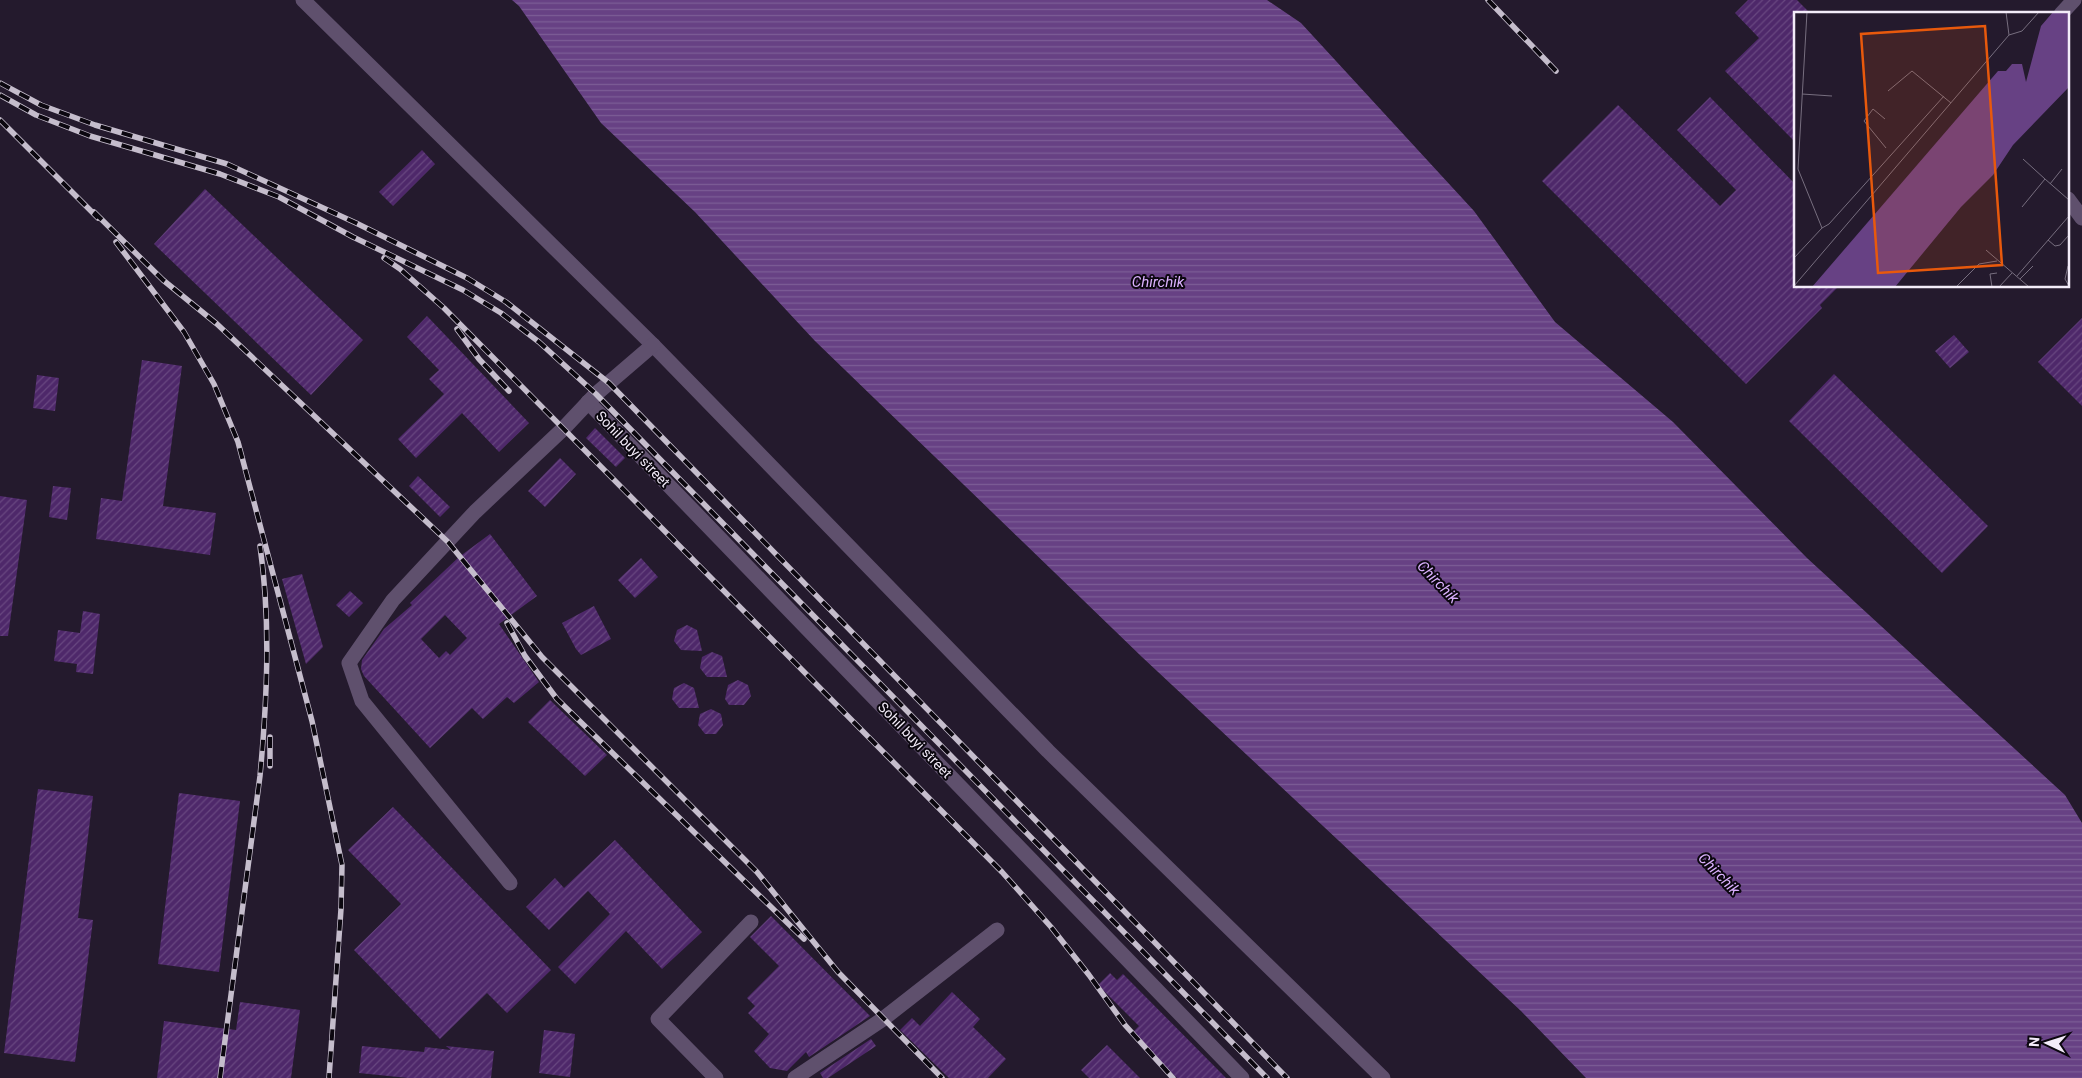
<svg xmlns="http://www.w3.org/2000/svg" width="2082" height="1078" font-family="Roboto,sans-serif">
  <style>
    .water { fill: url(#water-rules) }
    .building { fill: url(#building-hatch); fill-rule: evenodd }
    .lines { fill: none; stroke-linecap: round; stroke-linejoin: round }
    .minor { stroke: #5f506d; stroke-width: 15 }
    .rail-casing { stroke: #c5bdcc; stroke-width: 5.5 }
    .rail { stroke: #0b070f; stroke-width: 4; stroke-dasharray: 11; stroke-linecap: butt }
    .labels { text-anchor: middle; dominant-baseline: central; stroke-width: 4; stroke-linejoin: round; paint-order: stroke }
    .street-label { font-size: 14px; fill: #f3ecf9; stroke: #0b070f }
    .water-label { font-size: 15px; font-style: italic; fill: #dbb1fe; stroke: #0b070f }
    .inset-road { fill: none; stroke: #776e7f; stroke-width: 1 }
    .view { fill: #e8590c; fill-opacity: 0.15; stroke: #e8590c; stroke-width: 2.5 }
    .inset-edge { fill: none; stroke: #f3ecf9; stroke-width: 2.5 }
  </style>
  <defs>
    <pattern id="water-rules" width="6" height="5" patternUnits="userSpaceOnUse" patternTransform="scale(1.25)"><rect width="6" height="5" fill="#674184"/><path d="M0 2.5h6" fill="none" stroke="#7d5d96"/></pattern>
    <pattern id="building-hatch" width="6" height="6" patternUnits="userSpaceOnUse" patternTransform="scale(1.25)"><rect width="6" height="6" fill="#4e286a"/><path d="M-1 1l2-2M0 6l6-6M5 7l2-2" fill="none" stroke="#684780"/></pattern>
  </defs>
  <rect width="100%" height="100%" fill="#241a2d"/>
  <!-- water -->
  <polygon class="water" points="512,0 1267,0 1301,23 1474,211 1555,322 1673,422 1807,558 2065,795 2082,823 2082,1078 1586,1078 1521,1011 1142,657 815,341 695,212 601,123 519,6"/>
  <!-- building -->
  <g class="building">
    <polygon points="1748,0 1797,0 1811,14 1796,14 1796,143 1725,71 1759,38 1735,13"/>
    <polygon points="1710,97 1796,185 1796,286 1839,286 1820,305 1822,308 1746,384 1542,181 1618,105 1720,206 1736,190 1677,130"/>
    <polygon points="422,150 435,164 393,206 379,192"/>
    <polygon points="205,189 363,340 311,395 154,244"/>
    <polygon points="427,316 529,423 499,452 462,413 416,458 398,439 444,394 429,379 439,370 407,337"/>
    <polygon points="2082,318 2082,406 2038,362"/>
    <polygon points="1954,335 1969,352 1950,368 1935,351"/>
    <polygon points="142,360 182,366 163,506 216,513 210,555 96,539 101,498 122,501"/>
    <polygon points="1834,374 1988,526 1942,573 1789,421"/>
    <polygon points="37,375 59,378 55,411 33,408"/>
    <polygon points="595,428 625,458 616,467 586,438"/>
    <polygon points="560,458 576,474 545,507 528,491"/>
    <polygon points="418,476 450,507 440,517 409,486"/>
    <polygon points="53,486 71,488 67,520 49,517"/>
    <polygon points="0,496 27,500 8,636 0,636"/>
    <path d="M 490,534 L 537,596 L 499,624 L 539,682 L 514,703 L 507,697 L 483,719 L 472,708 L 430,748 L 364,676 L 361,669 L 362,660 L 384,629 L 412,605 L 410,603 L 459,557 ZM 445,615 L 467,638 L 450,655 L 446,651 L 439,658 L 421,639 Z"/>
    <polygon points="641,558 658,577 635,598 618,580"/>
    <polygon points="302,574 323,647 306,664 282,579"/>
    <polygon points="350,591 363,603 349,617 336,605"/>
    <polygon points="594,606 611,639 581,655 576,649 562,623"/>
    <polygon points="83,611 100,614 93,674 76,672 77,664 54,661 58,630 80,633"/>
    <polygon points="687,625 697,630 702,651 681,650 674,641 677,630"/>
    <polygon points="712,652 722,656 727,677 707,677 700,668 702,657"/>
    <polygon points="738,680 748,685 751,696 744,705 729,705 725,699 728,685"/>
    <polygon points="684,683 694,688 699,708 679,708 672,699 674,688"/>
    <polygon points="550,700 607,755 585,776 528,722"/>
    <polygon points="711,709 721,714 723,725 716,734 705,734 698,725 700,714"/>
    <polygon points="38,789 93,796 78,918 93,920 75,1062 4,1053"/>
    <polygon points="179,793 240,801 219,972 158,964"/>
    <polygon points="393,807 551,970 507,1013 487,993 440,1039 354,950 401,904 348,850"/>
    <polygon points="615,840 702,932 662,969 626,931 575,984 558,967 610,914 588,891 549,930 526,907 555,878 564,888"/>
    <polygon points="771,916 870,1016 809,1057 806,1052 787,1071 770,1068 754,1051 769,1034 748,1013 755,1006 747,998 779,966 750,937"/>
    <polygon points="1110,973 1117,980 1123,974 1226,1078 1177,1078 1132,1033 1139,1026 1098,985"/>
    <polygon points="952,992 980,1019 973,1027 1006,1059 988,1078 949,1078 900,1030 912,1018 920,1026"/>
    <polygon points="240,1002 300,1010 291,1078 157,1078 164,1021 236,1030"/>
    <polygon points="544,1030 575,1034 570,1077 539,1073"/>
    <polygon points="871,1039 876,1046 828,1078 823,1078 820,1073"/>
    <polygon points="1107,1045 1140,1078 1089,1078 1081,1070"/>
    <polygon points="362,1046 424,1052 425,1047 451,1050 446,1046 494,1051 491,1078 408,1078 359,1073"/>
  </g>
  <g class="lines">
    <!-- minor -->
    <g class="minor">
      <polyline points="303,0 653,345 1048,751 1383,1078"/>
      <polyline points="2061,14 2074,0"/>
      <polyline points="2068,199 2082,218"/>
      <polyline points="588,402 1242,1078"/>
      <polyline points="510,883 362,701 349,663 393,600 475,512 563,429 596,394 653,345"/>
      <polyline points="716,1078 658,1019 751,922"/>
      <polyline points="795,1078 883,1019 997,930"/>
    </g>
    <defs>
      <g id="rail">
        <polyline points="1488,0 1556,71"/>
        <polyline points="0,83 41,105 95,125 227,164 356,223 467,278 506,302 609,383 1287,1078"/>
        <polyline points="0,95 36,115 90,136 220,174 279,197 353,237 463,290 501,313 539,342 596,394 1267,1078"/>
        <polyline points="0,120 98,218"/>
        <polyline points="94,212 163,280 217,324 448,542 542,657 757,872 838,972 942,1078"/>
        <polyline points="116,242 184,332 214,384 238,442 312,721 342,865 341,909 329,1078"/>
        <polyline points="384,258 400,269 444,308 1002,872 1051,927 1089,975 1125,1025 1173,1078"/>
        <polyline points="457,329 479,359 509,391"/>
        <polyline points="507,623 525,656 557,699 804,939"/>
        <polyline points="270,737 270,766"/>
        <path d="M 220,1078 L 260,776 C 267,701 271,622 260,546"/>
      </g>
    </defs>
    <!-- rail casing -->
    <use href="#rail" class="rail-casing"/>
    <!-- rail -->
    <use href="#rail" class="rail"/>
  </g>
  <g class="labels">
    <!-- street labels -->
    <g class="street-label">
      <text transform="translate(633 449) rotate(46)">Sohil buyi street</text>
      <text transform="translate(915 740) rotate(46)">Sohil buyi street</text>
    </g>
    <!-- water labels -->
    <g class="water-label">
      <text x="1158" y="282">Chirchik</text>
      <text transform="translate(1438 582) rotate(46)">Chirchik</text>
      <text transform="translate(1719 874) rotate(46)">Chirchik</text>
    </g>
  </g>
  <!-- overview -->
  <g transform="translate(1794 12)">
    <rect width="275" height="275" fill="#241a2d"/>
    <path d="M 259,0 L 275,0 L 275,75 L 219,133 L 199,163 L 167,195 L 101,275 L 18,275 L 204,59 L 212,59 L 218,52 L 228,52 L 232,70 L 247,14 Z" fill="#674184"/>
    <path class="inset-road" d="M 13,0 L 4,157 L 28,216 L 35,212 L 150,84M 212,0 L 215,23M 94,79 L 118,59 L 157,91M 8,82 L 38,84M 91,107 L 79,97 L 70,109 L 92,136M 229,147 L 251,167M 256,172 L 268,157M 228,195 L 251,167 L 275,188M 254,228 L 261,234 L 266,233 L 275,223M 192,238 L 235,275M 0,246 L 28,216M 274,254 L 271,267 L 275,274M 223,264 L 275,204M 226,267 L 239,254M 0,274 L 215,23 L 228,19 L 245,0M 162,275 L 185,252 L 203,249M 198,275 L 196,262 L 203,261M 205,275 L 218,261"/>
    <path class="view" d="M 191,14 L 208,253 L 84,261 L 67,22 Z"/>
    <rect width="275" height="275" class="inset-edge"/>
  </g>
  <!-- north arrow -->
  <g transform="translate(2047 1043) rotate(274)" stroke="#0b070f" stroke-width="4" paint-order="stroke">
  <path d="M0-4L9 19L0 12L-9 19Z" fill="#f3ecf9"/>
  <text y="-8" font-size="14" font-weight="bold" text-anchor="middle" fill="#f3ecf9">N</text>
  </g>
</svg>
